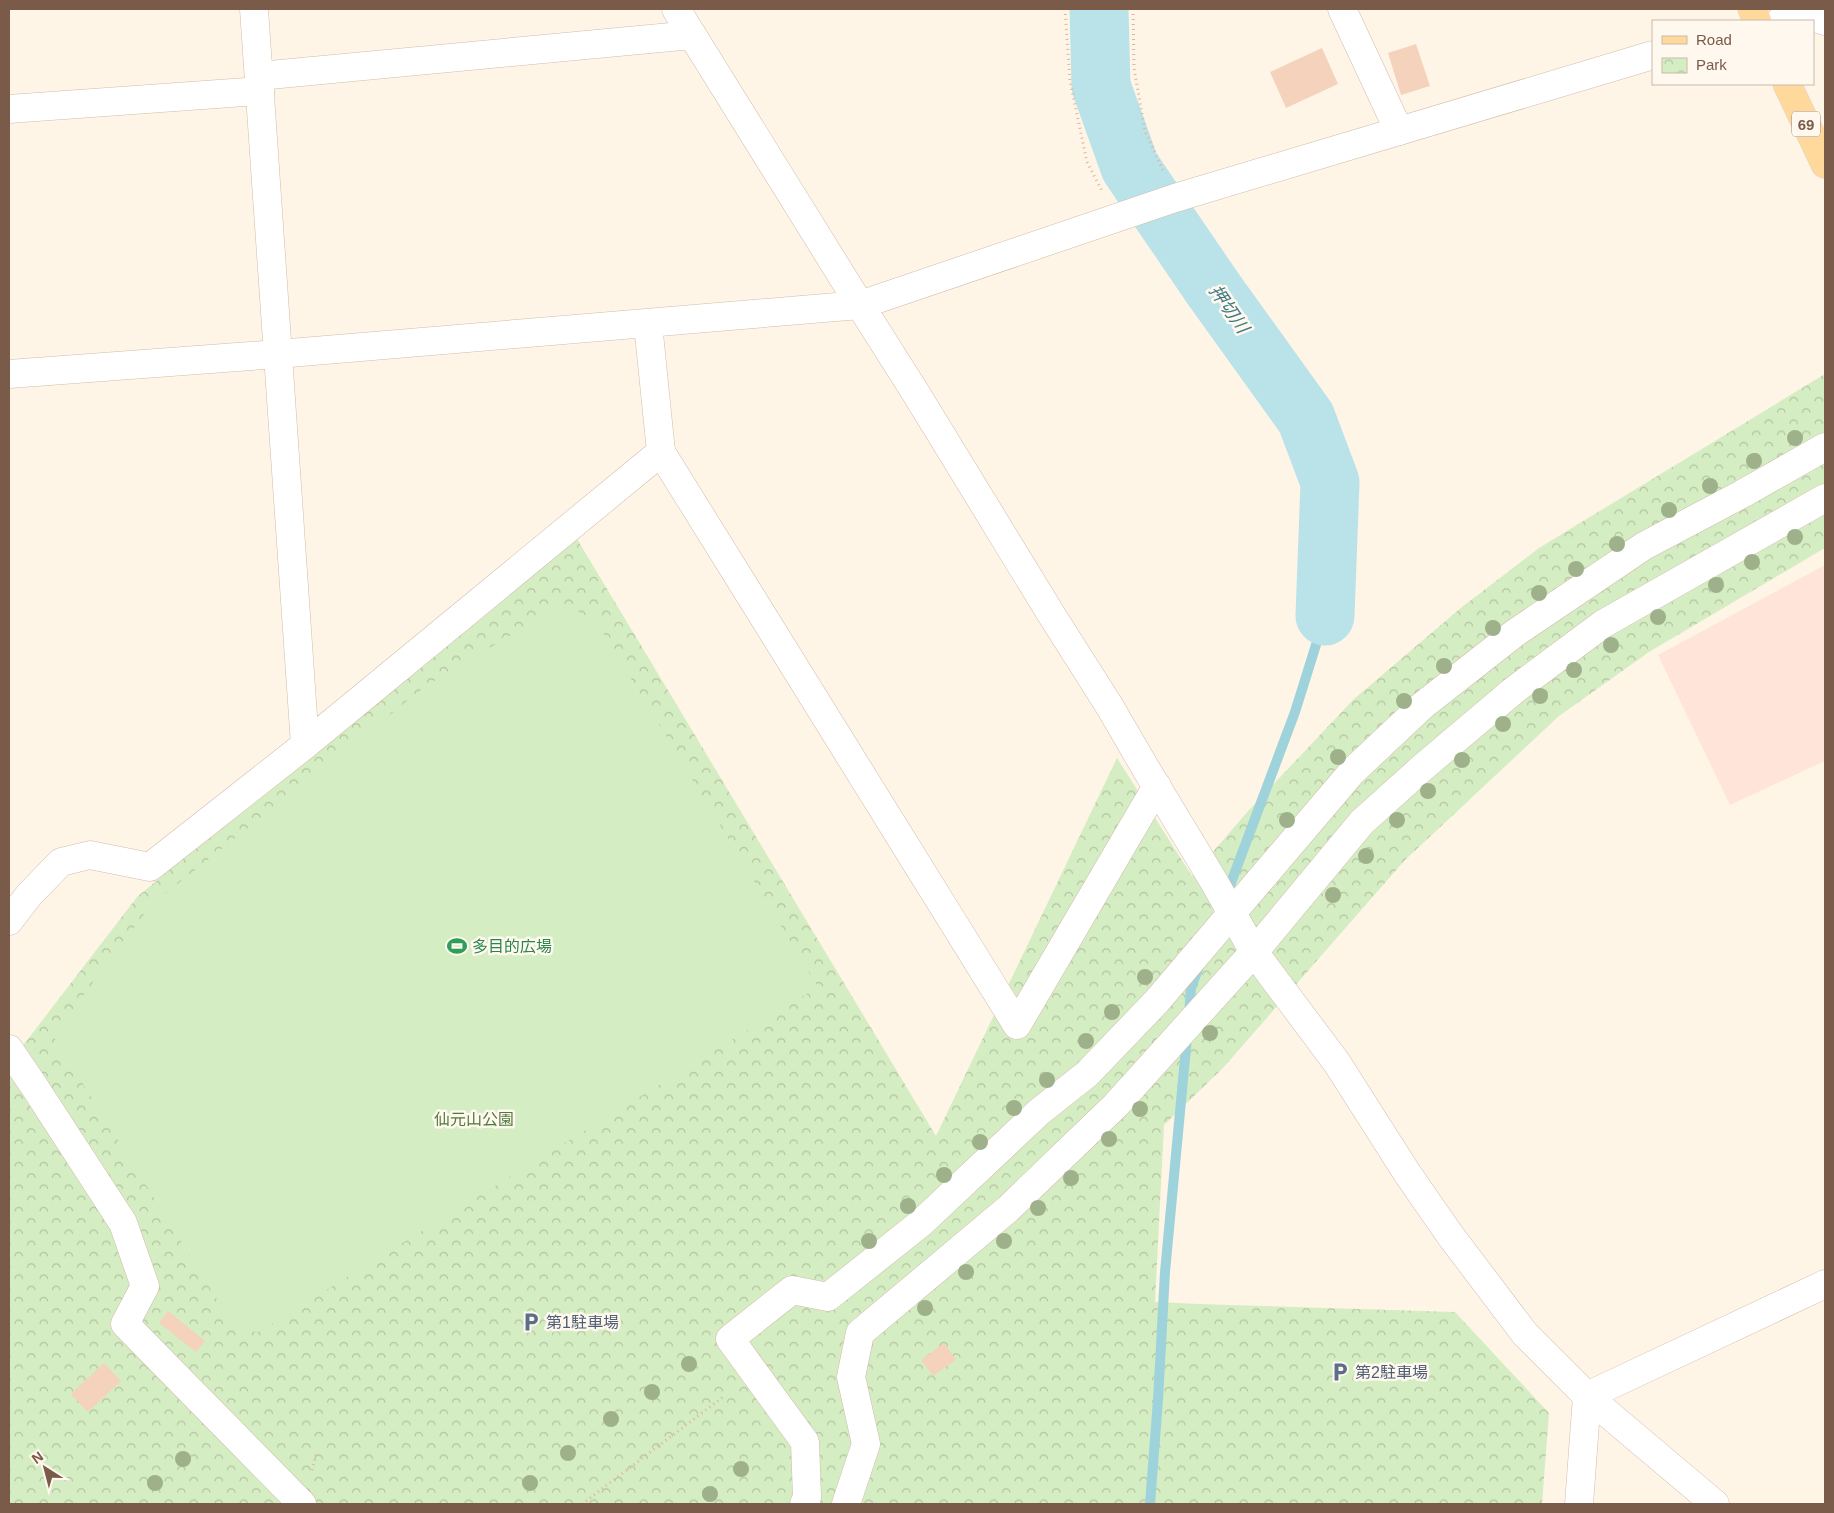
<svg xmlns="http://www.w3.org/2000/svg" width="1834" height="1513" font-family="Arial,'Noto Sans JP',sans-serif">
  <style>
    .commercial { fill: #ffe4da }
    .park { fill: url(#park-crowns) }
    .pitch { fill: #d5edc3 }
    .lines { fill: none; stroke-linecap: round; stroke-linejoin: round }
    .stream { stroke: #9fd3dc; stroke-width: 10 }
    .river { stroke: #b9e3e9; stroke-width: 59 }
    .building { fill: #f5d2bc }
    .minor-casing { stroke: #d1bcab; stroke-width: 29 }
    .major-casing { stroke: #dcd4d0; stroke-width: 29 }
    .path { stroke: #dbb59f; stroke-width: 3; stroke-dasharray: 1 4; stroke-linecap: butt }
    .minor { stroke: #fff; stroke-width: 28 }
    .major { stroke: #ffd99c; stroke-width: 28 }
    .tree { fill: #9eb18a }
    .labels { text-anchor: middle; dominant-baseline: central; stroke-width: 5; stroke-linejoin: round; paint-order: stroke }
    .shield { fill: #fff8ee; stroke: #a2897a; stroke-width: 1 }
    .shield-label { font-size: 15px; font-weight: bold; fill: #7a5a49 }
    .leisure-label { font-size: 16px; fill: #27864d; stroke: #fff8ee; text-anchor: start }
    .park-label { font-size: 16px; fill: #507a3d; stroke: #fff8ee }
    .service-label { font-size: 16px; fill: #4e5e75; stroke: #fff8ee; text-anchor: start }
    .water-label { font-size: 18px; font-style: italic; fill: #3e7b87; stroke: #fff8ee }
  </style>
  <defs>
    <pattern id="park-crowns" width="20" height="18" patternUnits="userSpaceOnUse" patternTransform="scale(1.25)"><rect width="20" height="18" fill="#d5edc3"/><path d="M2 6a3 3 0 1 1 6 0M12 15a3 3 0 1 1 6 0" fill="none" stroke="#b2c3a0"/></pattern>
  </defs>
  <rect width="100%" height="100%" fill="#fef5e7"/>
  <!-- commercial -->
  <polygon class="commercial" points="1825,565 1825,761 1730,805 1658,655"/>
  <!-- park -->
  <polygon class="park" points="1825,374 1825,548 1649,652 1559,716 1405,860 1223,1068 1164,1125 1155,1302 1200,1304 1455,1312 1549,1413 1542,1504 9,1504 9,1061 28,1039 137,897 317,747 577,539 936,1136 1117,758 1192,876 1249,810 1354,699 1462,607 1539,548"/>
  <!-- pitch -->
  <polygon class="pitch" points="561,605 595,619 818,987 258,1332 246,1331 230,1320 53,1036 151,905 426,686"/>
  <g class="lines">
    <!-- stream -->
    <g class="stream">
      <polyline points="1226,896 1295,712 1325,616"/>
      <polyline points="1189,1015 1191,988 1199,966"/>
      <polyline points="1150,1504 1158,1400 1165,1272 1187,1037"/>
    </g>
    <!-- river -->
    <polyline class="river" points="1099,9 1101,86 1130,167 1214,290 1306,418 1330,482 1325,616"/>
  </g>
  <!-- building -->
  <g class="building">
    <polygon points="1416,44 1430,86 1401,95 1388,53"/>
    <polygon points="1322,48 1338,84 1286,108 1270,72"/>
    <polygon points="168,1311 205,1341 196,1352 159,1323"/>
    <polygon points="944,1343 956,1360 933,1376 921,1360"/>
    <polygon points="104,1363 121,1381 88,1412 71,1394"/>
  </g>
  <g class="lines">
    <defs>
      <g id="minor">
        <polyline points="254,9 305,745 661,452 648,324"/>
        <polyline points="676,9 860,305 917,395 1051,614 1110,707 1146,769 1213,880 1254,952 1337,1063 1407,1173 1450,1235 1525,1334 1587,1396 1715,1504"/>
        <polyline points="1342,9 1399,131"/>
        <polyline points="1780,21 1815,18 1825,21"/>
        <polyline points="259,76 692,35"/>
        <polyline points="9,109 260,91"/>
        <polyline points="9,374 278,354 860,305 1175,198 1653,55"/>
        <polyline points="661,452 1017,1025 1157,786"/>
        <polyline points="9,921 29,895 61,862 90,855 150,867 305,745"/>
        <polyline points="9,1049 34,1086 123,1223 145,1286 125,1324 302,1504"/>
        <polyline points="804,1504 807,1497 805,1442 730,1339 792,1290 828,1297 921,1223 1039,1112 1087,1074 1157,1001 1352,772 1422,706 1515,633 1644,546 1742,494 1825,447"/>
        <polyline points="846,1504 866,1444 851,1377 860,1333 1008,1209 1116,1105 1254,952 1362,822 1422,768 1513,691 1603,624 1825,498"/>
        <polyline points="1579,1504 1587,1396 1825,1284"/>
      </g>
      <g id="major">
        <polyline points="1752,9 1757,21"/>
        <polyline points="1787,84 1825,164"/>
      </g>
    </defs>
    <!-- minor casing -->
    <use href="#minor" class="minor-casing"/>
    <!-- major casing -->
    <use href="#major" class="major-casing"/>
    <!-- path -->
    <g class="path">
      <polyline points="1065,9 1070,81 1087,162 1102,191"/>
      <polyline points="1133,9 1134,68 1145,131 1163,170"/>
      <polyline points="312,1470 317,1452"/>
      <polyline points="582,1504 723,1397"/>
    </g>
    <!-- minor -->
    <use href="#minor" class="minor"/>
    <!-- major -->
    <use href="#major" class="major"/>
  </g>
  <!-- trees -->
  <g class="tree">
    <circle cx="1795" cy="438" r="8"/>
    <circle cx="1754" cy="461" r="8"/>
    <circle cx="1710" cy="486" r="8"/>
    <circle cx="1669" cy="510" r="8"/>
    <circle cx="1795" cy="537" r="8"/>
    <circle cx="1617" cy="544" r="8"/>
    <circle cx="1752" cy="562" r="8"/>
    <circle cx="1576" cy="569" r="8"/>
    <circle cx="1716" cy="585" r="8"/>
    <circle cx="1539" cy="593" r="8"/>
    <circle cx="1658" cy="617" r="8"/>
    <circle cx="1493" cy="628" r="8"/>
    <circle cx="1611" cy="645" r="8"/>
    <circle cx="1444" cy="666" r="8"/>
    <circle cx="1574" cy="670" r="8"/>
    <circle cx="1540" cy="696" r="8"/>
    <circle cx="1404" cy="701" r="8"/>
    <circle cx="1503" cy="724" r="8"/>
    <circle cx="1338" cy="757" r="8"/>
    <circle cx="1462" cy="760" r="8"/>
    <circle cx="1428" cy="791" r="8"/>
    <circle cx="1287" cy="820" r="8"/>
    <circle cx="1397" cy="820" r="8"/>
    <circle cx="1366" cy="856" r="8"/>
    <circle cx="1333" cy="895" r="8"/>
    <circle cx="1145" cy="977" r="8"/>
    <circle cx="1112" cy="1012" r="8"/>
    <circle cx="1210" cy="1033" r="8"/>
    <circle cx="1086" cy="1041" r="8"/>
    <circle cx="1047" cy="1080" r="8"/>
    <circle cx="1014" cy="1108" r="8"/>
    <circle cx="1140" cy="1109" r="8"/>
    <circle cx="1109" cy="1139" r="8"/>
    <circle cx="980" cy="1142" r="8"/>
    <circle cx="944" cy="1175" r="8"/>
    <circle cx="1071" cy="1178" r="8"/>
    <circle cx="908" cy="1206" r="8"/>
    <circle cx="1038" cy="1208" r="8"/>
    <circle cx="869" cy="1241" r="8"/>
    <circle cx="1004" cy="1241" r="8"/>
    <circle cx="966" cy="1272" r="8"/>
    <circle cx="925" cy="1308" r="8"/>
    <circle cx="689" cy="1364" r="8"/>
    <circle cx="652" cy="1392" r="8"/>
    <circle cx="611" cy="1419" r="8"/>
    <circle cx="568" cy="1453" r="8"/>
    <circle cx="183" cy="1459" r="8"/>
    <circle cx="741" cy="1469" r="8"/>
    <circle cx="155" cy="1483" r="8"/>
    <circle cx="530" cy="1483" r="8"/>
    <circle cx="710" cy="1494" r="8"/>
  </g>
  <!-- icons -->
  <defs>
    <symbol id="stadium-bare" viewBox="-9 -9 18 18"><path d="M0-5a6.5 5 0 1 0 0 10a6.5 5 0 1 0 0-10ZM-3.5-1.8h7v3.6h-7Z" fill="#2e9e5b" stroke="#fff8ee" stroke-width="2.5" paint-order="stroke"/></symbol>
    <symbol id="parking-bare" viewBox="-9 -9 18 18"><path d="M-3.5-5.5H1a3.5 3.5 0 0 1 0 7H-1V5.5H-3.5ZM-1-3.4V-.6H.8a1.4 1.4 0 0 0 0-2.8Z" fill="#5c6f8a" stroke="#fff8ee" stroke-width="2.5" paint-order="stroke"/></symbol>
  </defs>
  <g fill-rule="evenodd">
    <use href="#stadium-bare" x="443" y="932" width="28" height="28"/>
    <use href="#parking-bare" x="517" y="1308" width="28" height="28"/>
    <use href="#parking-bare" x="1326" y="1358" width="28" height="28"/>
  </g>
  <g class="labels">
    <!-- shield labels -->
    <rect class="shield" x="1792" y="111.5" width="28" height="25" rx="4"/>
    <g class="shield-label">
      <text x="1806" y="124">69</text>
    </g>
    <!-- leisure labels -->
    <g class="leisure-label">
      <text x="472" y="946">多目的広場</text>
    </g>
    <!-- park labels -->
    <g class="park-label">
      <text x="474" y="1119">仙元山公園</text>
    </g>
    <!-- service labels -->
    <g class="service-label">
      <text x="546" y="1322">第1駐車場</text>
      <text x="1355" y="1372">第2駐車場</text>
    </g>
    <!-- water labels -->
    <g class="water-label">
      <text transform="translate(1229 309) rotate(55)">押切川</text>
    </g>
  </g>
  <!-- border -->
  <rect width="1834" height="1513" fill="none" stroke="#7a5a49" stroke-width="20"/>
  <!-- legend -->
  <rect x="1652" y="20" width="162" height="65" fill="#fff8ee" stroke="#cab9ac"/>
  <rect x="1662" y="36" width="25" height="8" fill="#ffd99c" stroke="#cab9ac"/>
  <text x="1696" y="45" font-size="15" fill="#7a5a49">Road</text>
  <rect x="1662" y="58" width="25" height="15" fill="url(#park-crowns)" stroke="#cab9ac"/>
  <text x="1696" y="70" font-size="15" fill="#7a5a49">Park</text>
  <!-- north arrow -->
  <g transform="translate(45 1468) rotate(324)" stroke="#fff8ee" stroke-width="4" paint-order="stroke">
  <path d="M0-4L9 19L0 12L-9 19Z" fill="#7a5a49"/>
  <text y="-8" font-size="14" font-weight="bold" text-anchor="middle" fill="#7a5a49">N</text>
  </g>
</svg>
